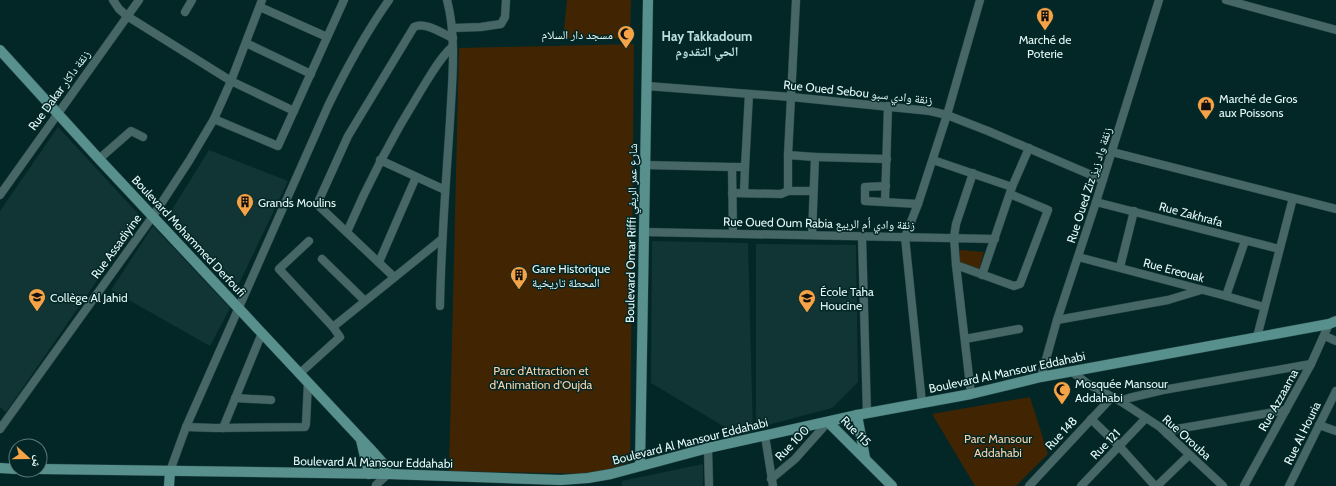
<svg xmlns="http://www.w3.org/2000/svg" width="1336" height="486" font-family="Cabin,'Noto Naskh Arabic',sans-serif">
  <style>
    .built { fill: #103534 }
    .green { fill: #412503 }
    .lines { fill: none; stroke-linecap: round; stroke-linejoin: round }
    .street-casing { stroke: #224443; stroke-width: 9 }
    .secondary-casing { stroke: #224443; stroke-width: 11 }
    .street { stroke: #466766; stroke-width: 8 }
    .secondary { stroke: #58908d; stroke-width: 10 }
    .labels { text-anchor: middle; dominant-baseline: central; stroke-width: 3; stroke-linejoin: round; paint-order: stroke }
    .poi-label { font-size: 12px; fill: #e4f8f7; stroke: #022726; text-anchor: start }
    .street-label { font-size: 12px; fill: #e4f8f7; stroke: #022726 }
    .park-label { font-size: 12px; fill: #f9d0a8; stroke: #022726 }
    .neighbourhood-label { font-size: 13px; font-weight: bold; fill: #b9e0de; stroke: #022726 }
  </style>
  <rect width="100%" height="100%" fill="#022726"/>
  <!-- built -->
  <g class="built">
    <polygon points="58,127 141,217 6,412 0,407 0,211"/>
    <polygon points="209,150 288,181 236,290 168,216"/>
    <polygon points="153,226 230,308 210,346 111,290"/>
    <polygon points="652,241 748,243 753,432 738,435 651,383"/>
    <polygon points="756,244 856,245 858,382 832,408 756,428"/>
    <polygon points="703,464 703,486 622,486 622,481"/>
  </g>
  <!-- green -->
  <g class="green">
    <polygon points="567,0 631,0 630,39 563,38"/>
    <polygon points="634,44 630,462 596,474 449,471 459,48"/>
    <polygon points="960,250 984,252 978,273 960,265"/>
    <polygon points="1030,397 1048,454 1016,486 975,486 932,414"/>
  </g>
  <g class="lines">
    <defs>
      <g id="street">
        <polyline points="113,0 119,9 127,16 231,81 294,111"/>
        <polyline points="1226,0 1336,30"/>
        <polyline points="260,7 327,37"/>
        <polyline points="185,12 192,0"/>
        <polyline points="453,28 481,27 501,24 505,17 506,0"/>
        <polyline points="246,43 311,74"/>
        <polyline points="647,86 791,97 930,111 947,115 988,131 1103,180"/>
        <polyline points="214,119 278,146 344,0"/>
        <polyline points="1112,152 1336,209"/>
        <polyline points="788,155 796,0"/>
        <polyline points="815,157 887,159"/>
        <polyline points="99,159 131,131 143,137"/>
        <polyline points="380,160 445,190"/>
        <polyline points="933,160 1012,187"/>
        <polyline points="644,165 732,167"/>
        <polyline points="886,186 865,187 865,201 918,204"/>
        <polyline points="732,193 781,194 788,191"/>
        <polyline points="744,193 745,167"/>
        <polyline points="0,195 139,0"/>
        <polyline points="885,202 888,106"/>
        <polyline points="1096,202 1279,249"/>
        <path d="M 347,232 C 368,183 392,137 420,92 C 430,76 439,59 452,47"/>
        <polyline points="643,232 995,239"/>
        <polyline points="733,233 732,167 745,167 749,94"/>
        <polyline points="812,235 815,157 788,155 788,191 813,191"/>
        <polyline points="862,237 867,414"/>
        <polyline points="1078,257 1226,296 1264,307"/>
        <polyline points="322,259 364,300"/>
        <polyline points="379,262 416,177"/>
        <polyline points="956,265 1014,286 1020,284 1048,210 1010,194"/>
        <polyline points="1120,267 1134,211"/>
        <polyline points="982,275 1012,187 1029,148"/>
        <path d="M 393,276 L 320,207 L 319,200 L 348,136 L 414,27 C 425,21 443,34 453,38"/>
        <polyline points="1226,296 1245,241"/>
        <path d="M 440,306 C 441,244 446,182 450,121 C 452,82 457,37 447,0"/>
        <polyline points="1057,320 1168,300 1201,290"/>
        <polyline points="333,327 442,239"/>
        <polyline points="1325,336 1336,341"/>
        <polyline points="1257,337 1293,198"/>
        <polyline points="965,339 1019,329"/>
        <polyline points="1071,371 1088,384 1120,401 1160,427 1223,486"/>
        <polyline points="299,374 340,337 333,327 279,269 309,241"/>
        <polyline points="1041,377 1057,320 1096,202 1159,0"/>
        <polyline points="971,394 956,265 954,237 956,224 973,173"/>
        <polyline points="235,398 271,400"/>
        <polyline points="1120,401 1129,398 1163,390 1311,364"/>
        <polyline points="922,403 905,237 918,204 947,115 980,0"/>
        <polyline points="1091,419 1120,447 1155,486"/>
        <polyline points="1319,425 1336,431"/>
        <polyline points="186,427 215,428 305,427 306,424 308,382"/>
        <polyline points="223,428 262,333"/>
        <polyline points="0,429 153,216 189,161 214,119 231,81 262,0"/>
        <polyline points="1167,434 1177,429 1286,410"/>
        <polyline points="765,436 773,486"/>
        <polyline points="708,448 709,486"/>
        <path d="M 170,471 L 186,427 L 328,106 C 346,69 365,34 389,0"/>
        <polyline points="771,479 795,459 828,422"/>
        <polyline points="376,485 388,474"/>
        <polyline points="1029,486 1112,397"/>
        <polyline points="1081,486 1146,418"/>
        <polyline points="1157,486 1189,455"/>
        <polyline points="1244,486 1311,364 1329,324"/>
        <polyline points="1289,486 1336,391"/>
      </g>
      <g id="secondary">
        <polyline points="0,50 99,159 374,453 382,462 388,474"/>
        <polyline points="857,415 865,458"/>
        <polyline points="828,422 892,486"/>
        <polyline points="361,440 369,474"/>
        <polyline points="640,466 648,0"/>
        <polyline points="0,468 16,469"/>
        <polyline points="40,469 388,474 561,480 588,478 611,474 708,448 857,415 971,394 1041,377 1329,324 1336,321"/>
        <polyline points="169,486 170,471"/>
      </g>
    </defs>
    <!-- street casing -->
    <use href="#street" class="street-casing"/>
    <!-- secondary casing -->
    <use href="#secondary" class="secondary-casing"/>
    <!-- street -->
    <use href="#street" class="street"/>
    <!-- secondary -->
    <use href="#secondary" class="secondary"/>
  </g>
  <!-- icons -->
  <defs>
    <symbol id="building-pin" viewBox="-11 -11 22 30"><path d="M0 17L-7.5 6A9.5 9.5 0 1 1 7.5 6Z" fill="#f5a346" stroke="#022726"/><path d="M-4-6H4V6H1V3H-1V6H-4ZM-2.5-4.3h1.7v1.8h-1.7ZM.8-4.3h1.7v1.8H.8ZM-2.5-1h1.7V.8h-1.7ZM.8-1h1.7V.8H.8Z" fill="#111"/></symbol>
    <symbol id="mosque-pin" viewBox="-11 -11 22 30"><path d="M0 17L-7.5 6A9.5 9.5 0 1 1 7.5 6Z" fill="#f5a346" stroke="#022726"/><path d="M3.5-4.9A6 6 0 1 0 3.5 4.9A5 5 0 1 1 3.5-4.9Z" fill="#111"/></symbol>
    <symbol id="shop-pin" viewBox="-11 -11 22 30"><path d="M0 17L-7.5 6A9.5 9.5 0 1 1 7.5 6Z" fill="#f5a346" stroke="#022726"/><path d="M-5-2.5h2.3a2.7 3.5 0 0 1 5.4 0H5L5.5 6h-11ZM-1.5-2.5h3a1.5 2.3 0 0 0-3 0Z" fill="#111"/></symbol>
    <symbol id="school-pin" viewBox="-11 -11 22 30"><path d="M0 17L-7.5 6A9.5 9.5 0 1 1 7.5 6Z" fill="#f5a346" stroke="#022726"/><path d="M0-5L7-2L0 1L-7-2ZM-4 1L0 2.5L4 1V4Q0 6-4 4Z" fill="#111"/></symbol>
  </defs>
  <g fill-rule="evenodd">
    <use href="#building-pin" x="1035" y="6" width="20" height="27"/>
    <use href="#mosque-pin" x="616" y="24" width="20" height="27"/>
    <use href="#shop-pin" x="1196" y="95" width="20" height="27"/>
    <use href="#building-pin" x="235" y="192" width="20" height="27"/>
    <use href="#building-pin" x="509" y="265" width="20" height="27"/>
    <use href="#school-pin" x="27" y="287" width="20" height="27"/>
    <use href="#school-pin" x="797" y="288" width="20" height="27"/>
    <use href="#mosque-pin" x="1052" y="380" width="20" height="27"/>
  </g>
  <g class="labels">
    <!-- poi labels -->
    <g class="poi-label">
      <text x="613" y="34" text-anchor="end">مسجد دار السلام</text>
      <text x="1045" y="39" text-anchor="middle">Marché de<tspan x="1045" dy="14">Poterie</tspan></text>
      <text x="1219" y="98">Marché de Gros<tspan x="1219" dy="14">aux Poissons</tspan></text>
      <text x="258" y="202">Grands Moulins</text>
      <text x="532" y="268">Gare Historique<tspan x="532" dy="14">المحطة تاريخية</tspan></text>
      <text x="820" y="291">École Taha<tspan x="820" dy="14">Houcine</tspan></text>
      <text x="50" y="297">Collège Al Jahid</text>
      <text x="1075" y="383">Mosquée Mansour<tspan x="1075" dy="14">Addahabi</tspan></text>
    </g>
    <!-- street labels -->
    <g class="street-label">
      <text transform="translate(59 90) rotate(-54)">Rue Dakar زنقة داكار</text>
      <text transform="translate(858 92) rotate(6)">Rue Oued Sebou زنقة وادي سبو</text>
      <text transform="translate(1089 185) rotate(-72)">Rue Oued Ziz زنقة واد زيز</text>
      <text transform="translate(1191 214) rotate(15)">Rue Zakhrafa</text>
      <text transform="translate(819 223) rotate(1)">Rue Oued Oum Rabia زنقة وادي أم الربيع</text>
      <text transform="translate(631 233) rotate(-89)">Boulevard Omar Riffi شارع عمر الريفي</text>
      <text transform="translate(189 236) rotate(47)">Boulevard Mohammed Derfoufi</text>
      <text transform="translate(116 246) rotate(-54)">Rue Assadiyine</text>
      <text transform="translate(1174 270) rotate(15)">Rue Ereouak</text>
      <text transform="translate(1007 372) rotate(-12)">Boulevard Al Mansour Eddahabi</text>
      <text transform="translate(1278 400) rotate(-61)">Rue Azzaama</text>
      <text transform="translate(856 431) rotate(45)">Rue 115</text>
      <text transform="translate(1061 433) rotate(-47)">Rue 148</text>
      <text transform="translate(1302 433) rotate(-64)">Rue Al Houria</text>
      <text transform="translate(1187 437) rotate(42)">Rue Orouba</text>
      <text transform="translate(690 441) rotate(-14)">Boulevard Al Mansour Eddahabi</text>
      <text transform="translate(792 443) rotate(-46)">Rue 100</text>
      <text transform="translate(1105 444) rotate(-46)">Rue 121</text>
      <text transform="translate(373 462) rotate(1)">Boulevard Al Mansour Eddahabi</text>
    </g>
    <!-- park labels -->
    <g class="park-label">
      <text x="541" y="370">Parc d'Attraction et<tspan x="541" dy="14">d'Animation d'Oujda</tspan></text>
      <text x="998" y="438">Parc Mansour<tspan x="998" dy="14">Addahabi</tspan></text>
    </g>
    <!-- neighbourhood labels -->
    <g class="neighbourhood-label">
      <text x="707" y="36">Hay Takkadoum<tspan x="707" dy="15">الحي التقدوم</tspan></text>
    </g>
  </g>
  <!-- north arrow -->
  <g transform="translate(28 458) rotate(111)"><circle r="19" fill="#022726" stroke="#5c7b7a"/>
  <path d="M0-3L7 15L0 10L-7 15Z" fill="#f5a346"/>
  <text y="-6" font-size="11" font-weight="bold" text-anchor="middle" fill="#e4f8f7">ش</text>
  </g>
</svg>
